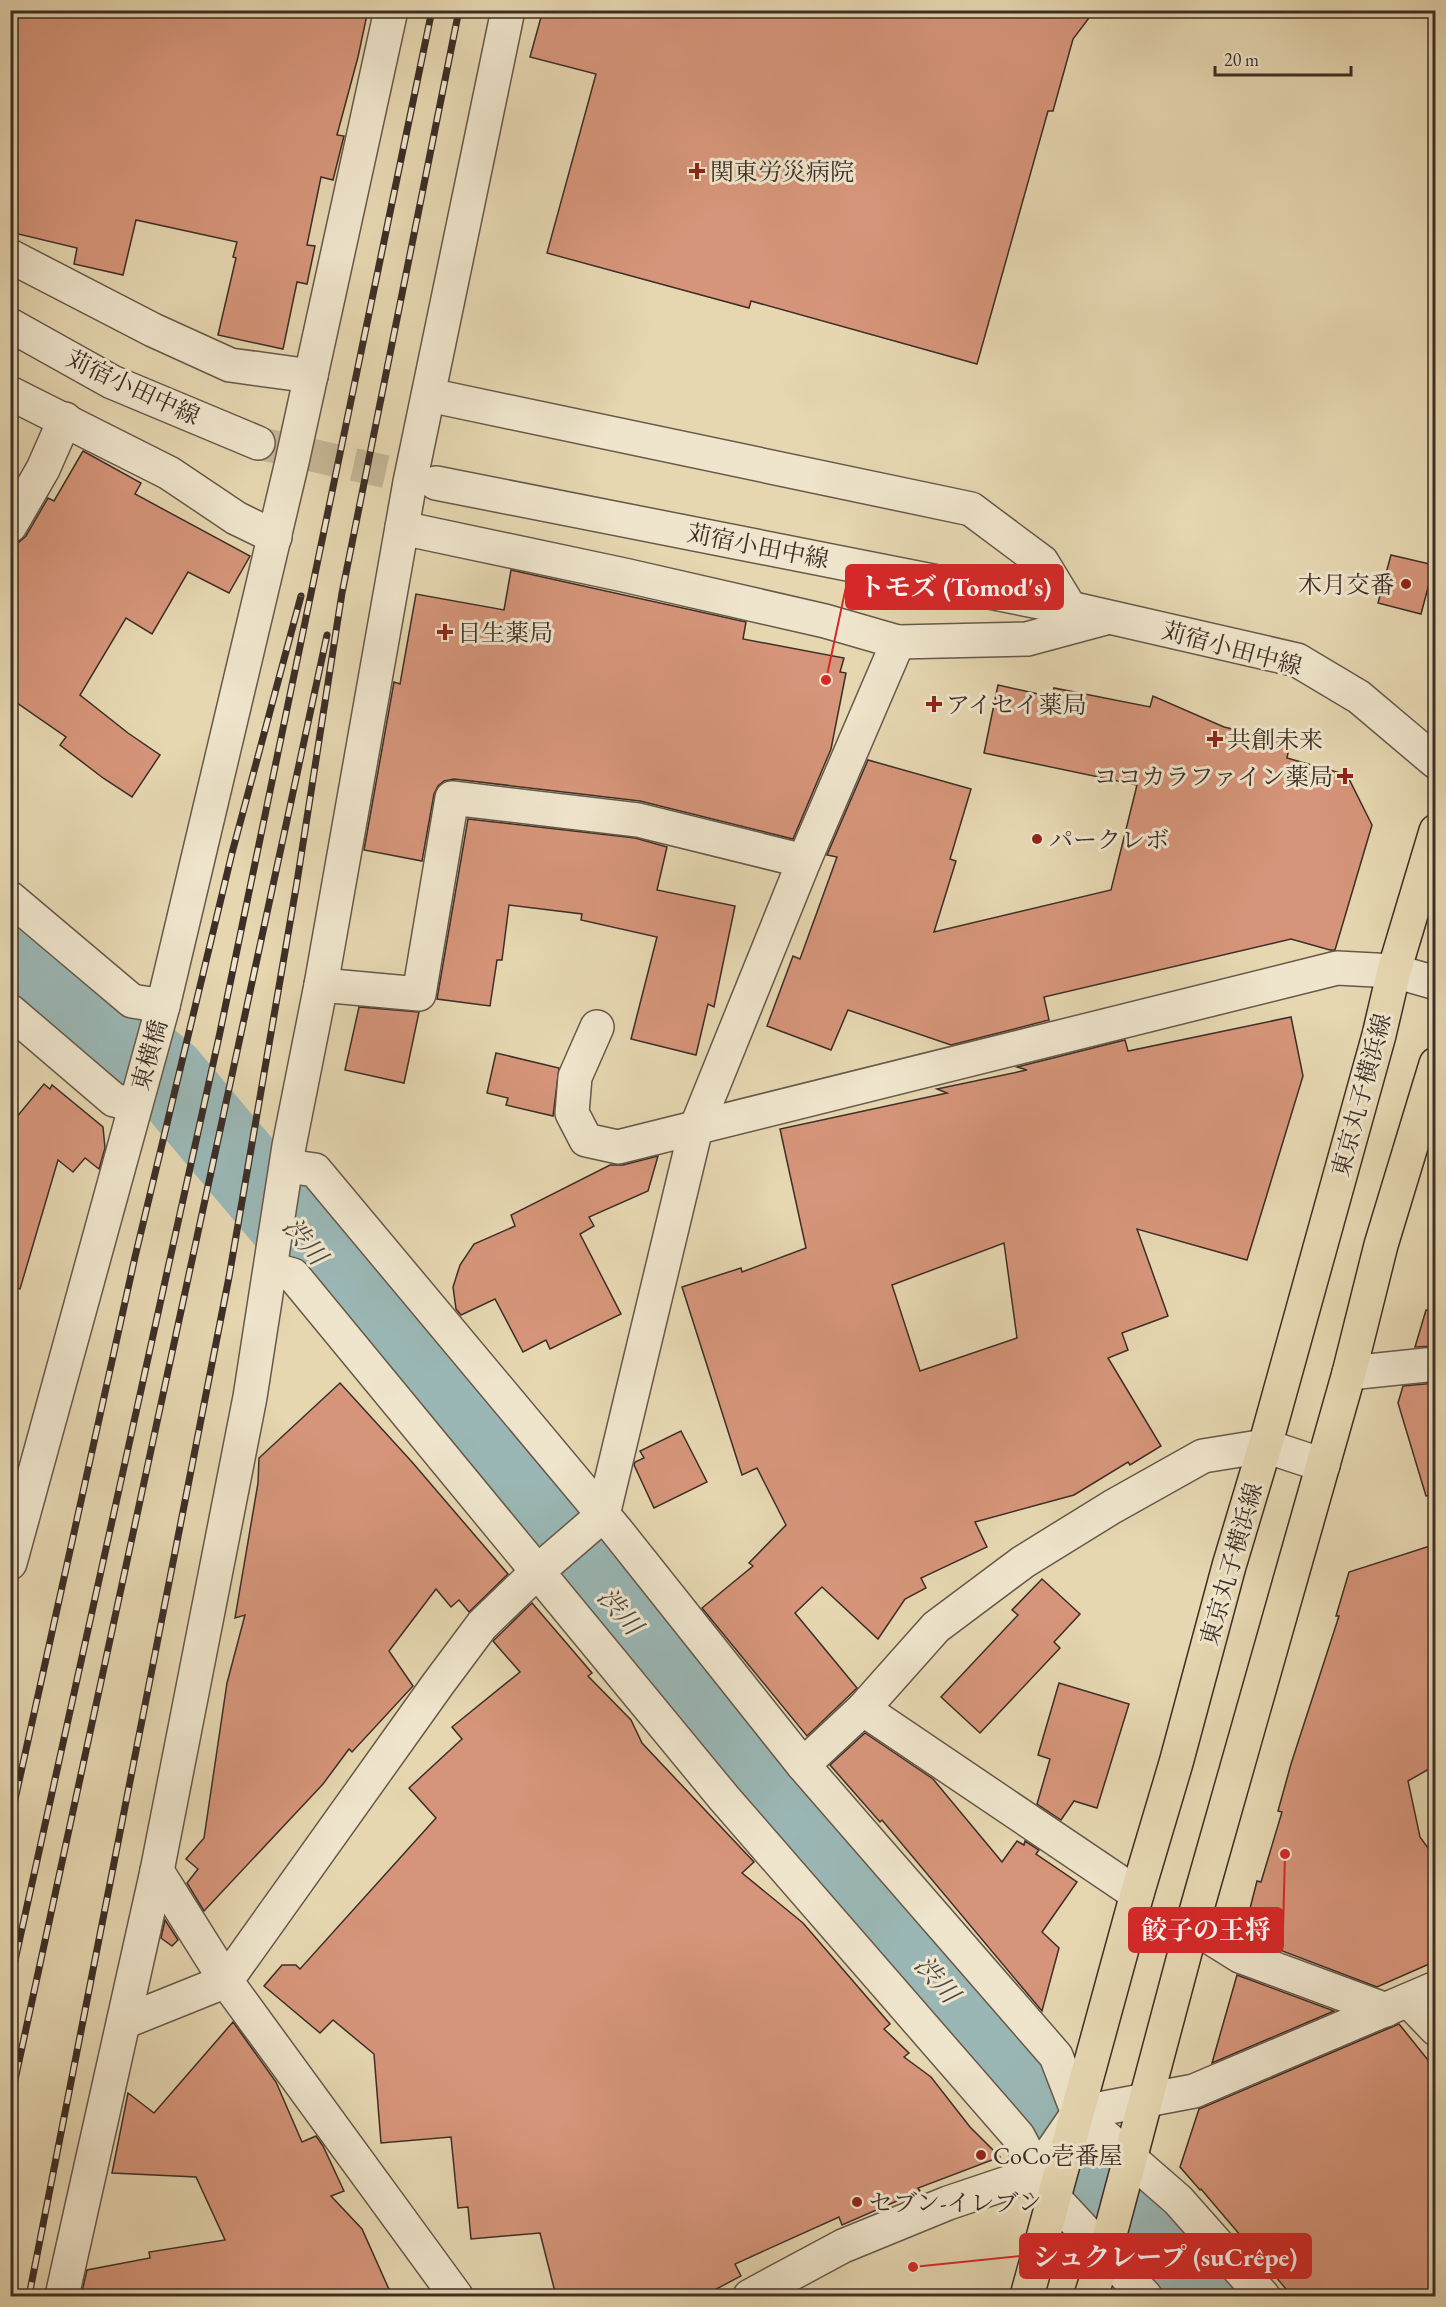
<svg xmlns="http://www.w3.org/2000/svg" width="1446" height="2307" font-family="'EB Garamond','Noto Serif JP',serif">
  <style>
    .lines { fill: none; stroke-linecap: round; stroke-linejoin: round }
    .river { stroke: #9ab7b5; stroke-width: 82 }
    .building { fill: #d6957a; stroke: #3d2e27; stroke-width: 1.5; fill-rule: evenodd }
    .minor-tunnel { stroke: #c4b595; stroke-width: 33; stroke-dasharray: 33 16; stroke-linecap: butt }
    .minor-casing { stroke: #67584a; stroke-width: 36 }
    .major-casing { stroke: #3d2e27; stroke-width: 36 }
    .minor { stroke: #efe5cc; stroke-width: 33 }
    .major { stroke: #e6d7b1; stroke-width: 33 }
    .rail-casing { stroke: #3d2e27; stroke-width: 7 }
    .rail { stroke: #efe5cc; stroke-width: 4.5; stroke-dasharray: 14; stroke-linecap: butt }
    .poi-dot { fill: #8f2418; stroke: #efe5cc; stroke-width: 2 }
    .labels { text-anchor: middle; dominant-baseline: central; stroke-width: 6; stroke-linejoin: round; paint-order: stroke }
    .poi-label { font-size: 24px; fill: #3d2e27; stroke: #efe5cc; text-anchor: start }
    .street-label { font-size: 24px; fill: #3d2e27; stroke: #efe5cc }
    .water-label { font-size: 26px; font-style: italic; fill: #504943; stroke: #efe5cc }
    .leader { fill: none; stroke: #d62828; stroke-width: 2 }
    .callout-dot { fill: #d62828; stroke: #efe5cc; stroke-width: 2 }
    .callout { fill: #d62828; stroke: #d62828; stroke-width: 2 }
    .callout-label { font-size: 26px; text-anchor: middle; font-weight: bold; fill: #fff }
  </style>
  <rect width="100%" height="100%" fill="#e6d7b1"/>
  <filter id="stains"><feTurbulence type="fractalNoise" baseFrequency=".00333" numOctaves="4"/><feColorMatrix values="0 0 0 0 .2 0 0 0 0 .09 0 0 0 0 .02 0 0 0 .5 -.17"/></filter>
  <radialGradient id="worn" r=".72"><stop offset=".6" stop-color="#630" stop-opacity="0"/><stop offset="1" stop-color="#630" stop-opacity=".3"/></radialGradient>
  <g class="lines">
    <!-- river -->
    <polyline class="river" points="10,946 166,1076 461,1426 868,1896 1210,2296"/>
  </g>
  <!-- building -->
  <g class="building">
    <polygon points="10,10 368,10 358,57 337,135 344,136 333,180 321,177 307,245 315,246 307,284 297,282 283,349 218,335 236,258 233,257 237,242 136,220 123,275 74,264 77,248 10,232"/>
    <polygon points="543,10 1095,10 1073,39 1053,111 1048,111 977,364 751,301 749,308 547,253 596,74 530,57"/>
    <polygon points="83,451 141,483 135,494 250,556 229,593 188,572 152,634 126,618 80,695 128,733 160,755 132,797 103,778 60,745 66,737 10,698 10,545 19,542 26,536 48,498 54,501"/>
    <polygon points="1391,555 1434,565 1421,614 1378,603"/>
    <polygon points="511,570 746,622 743,639 844,658 840,672 846,673 831,749 793,839 640,801 454,779 444,781 438,786 434,794 422,861 364,850 394,682 400,684 416,594 504,610"/>
    <polygon points="998,685 1052,697 1054,688 1150,707 1153,696 1224,727 1290,743 1287,758 1347,775 1372,825 1335,950 1330,950 1291,939 1044,997 1049,1020 951,1045 848,1010 831,1050 767,1026 793,956 800,959 837,857 827,855 868,760 971,789 950,859 956,861 934,932 1111,890 1137,785 984,753"/>
    <polygon points="468,819 635,838 667,847 657,890 735,906 714,1007 708,1004 696,1055 631,1039 657,937 581,920 582,914 509,905 502,960 497,960 490,1006 437,999"/>
    <polygon points="359,1007 419,1012 404,1083 345,1070"/>
    <path d="M 1291,1017 L 1303,1076 L 1247,1260 L 1137,1229 L 1168,1316 L 1122,1333 L 1128,1350 L 1108,1358 L 1161,1446 L 1130,1465 L 1128,1462 L 1074,1495 L 975,1522 L 987,1547 L 921,1578 L 926,1588 L 905,1599 L 878,1639 L 822,1587 L 795,1613 L 857,1688 L 807,1736 L 702,1608 L 753,1566 L 749,1563 L 786,1525 L 757,1468 L 742,1475 L 682,1287 L 741,1268 L 742,1272 L 806,1248 L 780,1129 L 947,1093 L 937,1089 L 1027,1070 L 1017,1067 L 1125,1040 L 1128,1051 ZM 1004,1243 L 1017,1338 L 920,1371 L 892,1285 Z"/>
    <polygon points="496,1053 559,1068 553,1116 506,1105 508,1098 487,1093"/>
    <polygon points="44,1084 50,1089 52,1085 103,1127 105,1148 99,1169 85,1158 73,1172 58,1160 20,1289 10,1287 10,1125"/>
    <polygon points="658,1156 648,1191 589,1217 594,1226 580,1234 621,1314 550,1349 546,1340 523,1352 495,1299 461,1315 456,1309 453,1287 460,1265 474,1244 515,1226 511,1215 610,1165 623,1165"/>
    <polygon points="1426,1310 1436,1311 1436,1346 1415,1347"/>
    <polygon points="340,1383 412,1462 508,1574 469,1612 459,1600 451,1607 436,1589 389,1651 413,1686 352,1752 349,1749 323,1784 204,1911 187,1883 198,1869 186,1859 204,1838 227,1683 245,1615 235,1618 258,1483 259,1458"/>
    <polygon points="1436,1383 1436,1494 1426,1496 1398,1403 1403,1386"/>
    <polygon points="681,1431 707,1482 654,1508 634,1465 635,1462 644,1458 640,1451"/>
    <polygon points="1436,1544 1436,1765 1408,1781 1420,1837 1436,1859 1436,1961 1377,1987 1243,1936 1257,1881 1261,1882 1282,1812 1278,1811 1291,1764 1339,1616 1336,1616 1349,1572"/>
    <polygon points="1042,1579 1080,1614 1054,1642 1060,1648 980,1733 941,1697 1018,1615 1012,1610"/>
    <polygon points="532,1603 592,1673 588,1676 631,1720 642,1743 754,1862 742,1873 803,1923 890,2024 884,2029 909,2053 904,2057 931,2077 970,2127 1000,2157 918,2188 920,2191 842,2225 839,2217 735,2264 741,2276 703,2296 556,2296 540,2233 471,2239 468,2207 458,2208 451,2137 381,2143 374,2054 333,2020 320,2033 264,1986 282,1965 296,1965 300,1969 436,1818 409,1788 462,1739 452,1727 520,1672 493,1641"/>
    <polygon points="1059,1683 1129,1704 1097,1808 1074,1801 1061,1820 1037,1804 1050,1759 1038,1755"/>
    <polygon points="865,1733 933,1779 1002,1862 1017,1841 1024,1845 1025,1841 1039,1850 1036,1854 1077,1882 1042,1932 1059,1948 1042,2011 882,1820 880,1822 830,1765"/>
    <polygon points="165,1920 178,1940 172,1946 161,1938"/>
    <polygon points="1237,1975 1334,2011 1212,2063"/>
    <polygon points="233,2022 276,2082 302,2142 316,2136 323,2146 344,2191 331,2196 362,2229 392,2296 81,2296 87,2270 150,2258 149,2252 225,2240 196,2177 112,2173 128,2093 154,2113"/>
    <polygon points="1399,2024 1436,2070 1436,2282 1419,2296 1292,2296 1201,2189 1200,2190 1180,2167 1199,2109"/>
  </g>
  <g class="lines">
    <!-- minor-tunnel -->
    <polyline class="minor-tunnel" points="258,443 436,483"/>
    <defs>
      <g id="minor">
        <polyline points="10,256 153,330 230,365 311,376"/>
        <polyline points="10,325 112,382 258,443"/>
        <polyline points="10,393 169,473 236,518 275,537"/>
        <polyline points="429,395 971,509 1042,562 1070,608"/>
        <polyline points="436,483 1070,608 1297,660 1359,697 1436,762"/>
        <polyline points="10,526 43,469 65,419"/>
        <polyline points="402,528 624,575 825,621 898,642 1027,639 1105,618"/>
        <polyline points="10,898 132,1001 163,1006"/>
        <polyline points="321,985 419,994 452,798 638,820 804,861"/>
        <polyline points="10,1011 114,1100 135,1105"/>
        <polyline points="597,1027 575,1077 572,1113 586,1140 618,1147 1337,968 1394,971 1436,983"/>
        <polyline points="287,1166 315,1170 616,1530 803,1765 1056,2056 1078,2113 1178,2200 1263,2296"/>
        <polyline points="271,1269 293,1275 724,1798 1018,2136 1036,2170 1053,2197 1145,2296"/>
        <polyline points="1349,1373 1436,1364"/>
        <polyline points="10,1563 163,1006 292,462 391,10"/>
        <polyline points="863,1709 1137,1894"/>
        <polyline points="803,1765 863,1709 936,1627 1023,1562 1112,1507 1203,1456 1265,1446 1323,1465"/>
        <polyline points="157,1871 226,1981 456,2296"/>
        <polyline points="1192,1926 1240,1956 1386,2010"/>
        <polyline points="1409,2001 1436,2029"/>
        <polyline points="124,2022 226,1981 438,1684 482,1625 538,1571 603,1515 696,1128 804,861 898,642"/>
        <polyline points="62,2296 157,1871 250,1397 289,1146 321,985 410,482 508,10"/>
        <polyline points="750,2296 843,2246 948,2203 1037,2173 1078,2113 1194,2091 1436,1988"/>
      </g>
      <g id="major">
        <polyline points="1027,2296 1137,1894 1176,1763 1229,1566 1265,1446 1379,1035 1394,971 1436,831"/>
        <polyline points="1091,2296 1105,2253 1192,1926 1349,1373 1381,1245 1436,1064"/>
      </g>
    </defs>
    <!-- minor casing -->
    <use href="#minor" class="minor-casing"/>
    <!-- major casing -->
    <use href="#major" class="major-casing"/>
    <!-- minor -->
    <use href="#minor" class="minor"/>
    <!-- major -->
    <use href="#major" class="major"/>
    <defs>
      <g id="rail">
        <polyline points="10,1822 135,1257 232,853 301,596"/>
        <polyline points="10,1983 219,1037 432,10"/>
        <polyline points="10,2103 327,635"/>
        <polyline points="29,2296 229,1277 297,882 342,593 459,10"/>
      </g>
    </defs>
    <!-- rail casing -->
    <use href="#rail" class="rail-casing"/>
    <!-- rail -->
    <use href="#rail" class="rail"/>
  </g>
  <!-- markers -->
  <g class="poi-dot">
    <path d="M694 162h6v6h6v6h-6v6h-6v-6h-6v-6h6z"/>
    <circle cx="1406" cy="584" r="6"/>
    <path d="M442 623h6v6h6v6h-6v6h-6v-6h-6v-6h6z"/>
    <path d="M931 695h6v6h6v6h-6v6h-6v-6h-6v-6h6z"/>
    <path d="M1212 730h6v6h6v6h-6v6h-6v-6h-6v-6h6z"/>
    <path d="M1342 767h6v6h6v6h-6v6h-6v-6h-6v-6h6z"/>
    <circle cx="1037" cy="839" r="6"/>
    <circle cx="981" cy="2155" r="6"/>
    <circle cx="857" cy="2202" r="6"/>
  </g>
  <g class="labels">
    <!-- poi labels -->
    <g class="poi-label">
      <text x="710" y="171">関東労災病院</text>
      <text x="1394" y="584" text-anchor="end">木月交番</text>
      <text x="457" y="632">日生薬局</text>
      <text x="946" y="704">アイセイ薬局</text>
      <text x="1227" y="739">共創未来</text>
      <text x="1333" y="776" text-anchor="end">ココカラファイン薬局</text>
      <text x="1049" y="839">パークレボ</text>
      <text x="993" y="2155">CoCo壱番屋</text>
      <text x="869" y="2202">セブン-イレブン</text>
    </g>
    <!-- street labels -->
    <g class="street-label">
      <text transform="translate(133 387) rotate(25)">苅宿小田中線</text>
      <text transform="translate(758 546) rotate(11)">苅宿小田中線</text>
      <text transform="translate(1232 648) rotate(15)">苅宿小田中線</text>
      <text transform="translate(149 1055) rotate(-74)">東横橋</text>
      <text transform="translate(1361 1095) rotate(-75)">東京丸子横浜線</text>
      <text transform="translate(1231 1564) rotate(-74)">東京丸子横浜線</text>
    </g>
    <!-- water labels -->
    <g class="water-label">
      <text transform="translate(305 1241) rotate(50)">渋川</text>
      <text transform="translate(620 1611) rotate(49)">渋川</text>
      <text transform="translate(937 1979) rotate(49)">渋川</text>
    </g>
  </g>
  <!-- callouts -->
  <path class="leader" d="M826 680L846 587M1285 1854L1283 1930M913 2267L1020 2256"/>
  <g class="callout-dot">
    <circle cx="826" cy="680" r="6"/>
    <circle cx="1285" cy="1854" r="6"/>
    <circle cx="913" cy="2267" r="6"/>
  </g>
  <g class="callout">
    <rect x="846" y="565" width="217" height="44" rx="6"/>
    <rect x="1129" y="1908" width="154" height="44" rx="6"/>
    <rect x="1020" y="2234" width="291" height="44" rx="6"/>
  </g>
  <g class="callout-label">
    <text x="955" y="596">トモズ (Tomod's)</text>
    <text x="1206" y="1939">餃子の王将</text>
    <text x="1165" y="2266">シュクレープ (suCrêpe)</text>
  </g>
  <!-- margin -->
  <rect width="1446" height="2307" fill="none" stroke="#e6d7b1" stroke-width="36"/>
  <rect x="12" y="12" width="1422" height="2283" fill="none" stroke="#3d2e27" stroke-width="3"/>
  <rect x="18" y="18" width="1410" height="2271" fill="none" stroke="#3d2e27" stroke-width="1.5"/>
  <!-- scale -->
  <path d="M1215 66v9h136v-9" fill="none" stroke="#3d2e27" stroke-width="3"/>
  <text x="1224" y="66" font-size="18" fill="#3d2e27" stroke="#efe5cc" stroke-width="4.5" paint-order="stroke">20 m</text>
  <rect width="100%" height="100%" filter="url(#stains)"/>
  <rect width="100%" height="100%" fill="url(#worn)"/>
</svg>
